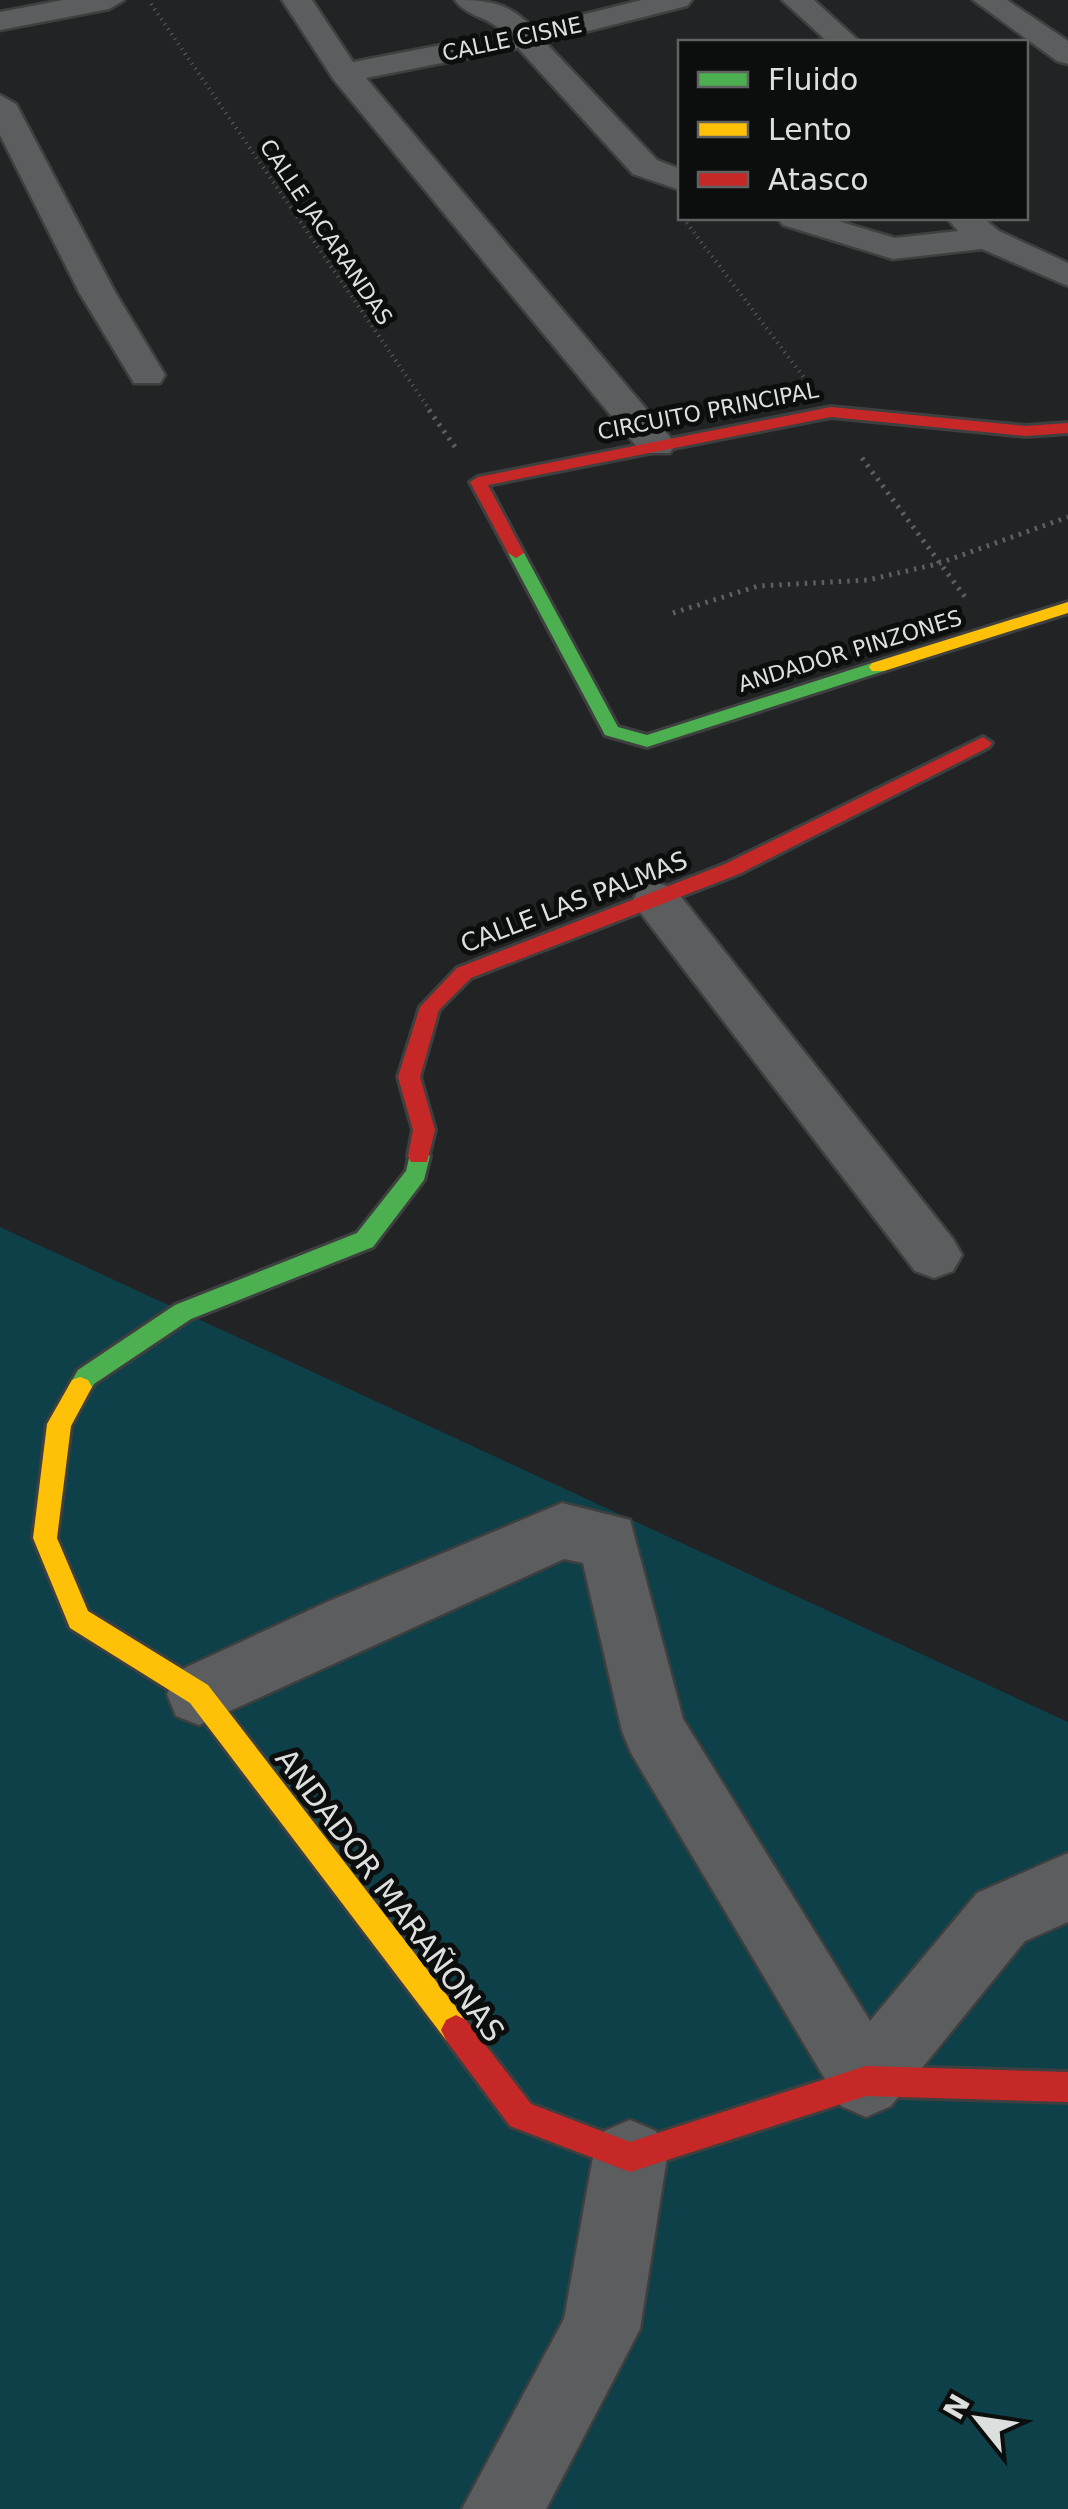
<svg xmlns="http://www.w3.org/2000/svg" width="1068" height="2509" font-family="'DejaVu Sans',sans-serif">
  <style>
    .green { fill: #0d4048 }
    .lines { fill: none; stroke-linecap: round; stroke-linejoin: round }
    .street-casing { stroke: #3e3f3f; stroke-width: 5 }
    .fast-casing { stroke: #3e3f3f; stroke-width: 6 }
    .slow-casing { stroke: #3e3f3f; stroke-width: 6 }
    .jam-casing { stroke: #3e3f3f; stroke-width: 6 }
    .path-far1 { stroke: #5e5f60; stroke-width: 4; stroke-dasharray: 1 5; stroke-linecap: butt }
    .path { stroke: #5e5f60; stroke-width: 5; stroke-dasharray: 2.5 6; stroke-linecap: butt }
    .street { fill: #5c5d5e; fill-rule: evenodd }
    .fast { fill: #4caf50; fill-rule: evenodd }
    .slow { fill: #ffc107; fill-rule: evenodd }
    .jam { fill: #c62828; fill-rule: evenodd }
    .labels { text-anchor: middle; dominant-baseline: central; stroke-width: 10; stroke-linejoin: round; paint-order: stroke }
    .far-street-label { font-size: 22px; fill: #dddfdf; stroke: #0c0d0d }
    .street-label { font-size: 25px; fill: #dddfdf; stroke: #0c0d0d }
    .near-street-label { font-size: 30px; fill: #dddfdf; stroke: #0c0d0d }
  </style>
  <rect width="100%" height="100%" fill="#222324"/>
  <!-- green -->
  <polygon class="green" points="0,1227 1068,1722 1068,2509 0,2509"/>
  <g class="lines">
    <defs>
      <g id="street">
        <polygon points="63,0 124,0 109,9 0,30 0,12"/>
        <path d="M 282,0 L 312,0 L 353,62 L 504,33 C 489,16 468,18 455,0 C 489,0 509,3 532,27 L 642,0 L 692,0 L 687,6 L 545,42 L 657,160 L 680,169 L 680,190 L 633,174 L 518,48 L 366,78 L 670,437 L 675,445 L 670,453 L 642,453 L 334,80 Z"/>
        <polygon points="782,0 814,0 860,42 828,42"/>
        <polygon points="973,0 1007,0 1068,41 1068,64 1057,61"/>
        <polygon points="0,95 16,104 115,292 165,375 160,383 134,383 79,292 0,135"/>
        <polygon points="778,218 828,218 895,238 958,231 947,218 983,218 999,231 1068,263 1068,286 982,249 893,259 783,225"/>
        <polygon points="657,883 674,888 953,1239 962,1255 953,1271 934,1278 915,1271 640,912 633,900 640,888"/>
        <polygon points="562,1503 630,1520 683,1719 870,2021 977,1893 1068,1853 1068,1922 1025,1941 891,2106 866,2117 841,2106 631,1753 622,1731 583,1563 564,1559 199,1725 176,1716 167,1694 176,1672 327,1602"/>
        <polygon points="630,2120 656,2131 667,2157 640,2329 546,2509 462,2509 564,2319 593,2157 604,2131"/>
      </g>
      <g id="fast">
        <polygon points="516,548 524,553 618,727 647,735 872,663 884,663 887,667 884,671 647,747 605,735 508,553"/>
        <path d="M 419,1147 L 430,1156 L 424,1180 L 373,1247 L 191,1319 L 94,1384 C 88,1395 84,1399 72,1394 L 68,1387 L 78,1370 L 175,1305 L 357,1233 L 406,1171 L 411,1150 Z"/>
      </g>
      <g id="slow">
        <polygon points="1068,602 1068,613 884,671 872,671 869,667 872,663"/>
        <polygon points="80,1377 88,1380 92,1387 71,1426 57,1538 88,1611 208,1685 466,2020 471,2030 466,2040 456,2045 446,2040 190,1703 70,1628 33,1538 47,1424 72,1380"/>
      </g>
      <g id="jam">
        <polygon points="831,407 1026,426 1068,423 1068,433 1026,436 831,417 488,485 524,553 516,558 508,553 470,482 478,477"/>
        <polygon points="983,737 992,743 989,747 739,874 471,978 439,1010 420,1077 435,1130 427,1162 411,1162 408,1156 413,1130 398,1077 420,1007 457,968 725,864"/>
        <polygon points="456,2015 466,2020 531,2104 630,2142 866,2066 1068,2072 1068,2102 866,2096 630,2172 510,2126 446,2040 441,2030 446,2020"/>
      </g>
    </defs>
    <!-- street casing -->
    <use href="#street" class="street-casing"/>
    <!-- fast casing -->
    <use href="#fast" class="fast-casing"/>
    <!-- slow casing -->
    <use href="#slow" class="slow-casing"/>
    <!-- jam casing -->
    <use href="#jam" class="jam-casing"/>
    <!-- path-far1 -->
    <g class="path-far1">
      <polyline points="151,4 431,412"/>
      <polyline points="683,218 805,379"/>
    </g>
    <!-- path -->
    <g class="path">
      <polyline points="429,410 455,447"/>
      <polyline points="862,458 965,597"/>
      <polyline points="673,613 758,586 868,580 937,564 1068,517"/>
    </g>
    <!-- street -->
    <use href="#street" class="street"/>
    <!-- fast -->
    <use href="#fast" class="fast"/>
    <!-- slow -->
    <use href="#slow" class="slow"/>
    <!-- jam -->
    <use href="#jam" class="jam"/>
  </g>
  <g class="labels">
    <!-- far-street labels -->
    <g class="far-street-label">
      <text transform="translate(512 39) rotate(-12)">CALLE CISNE</text>
      <text transform="translate(326 232) rotate(56)">CALLE JACARANDAS</text>
      <text transform="translate(708 411) rotate(-11)">CIRCUITO PRINCIPAL</text>
      <text transform="translate(850 651) rotate(-17)">ANDADOR PINZONES</text>
    </g>
    <!-- street labels -->
    <g class="street-label">
      <text transform="translate(574 902) rotate(-21)">CALLE LAS PALMAS</text>
    </g>
    <!-- near-street labels -->
    <g class="near-street-label">
      <text transform="translate(390 1895) rotate(53)">ANDADOR MARAÑONAS</text>
    </g>
  </g>
  <!-- legend -->
  <rect x="678" y="40" width="350" height="180" fill="#0c0d0d" stroke="#606161" stroke-width="2.5"/>
  <rect x="698" y="72" width="50" height="15" fill="#4caf50" stroke="#606161" stroke-width="2.5"/>
  <text x="768" y="90" font-size="30" fill="#dddfdf">Fluido</text>
  <rect x="698" y="122" width="50" height="15" fill="#ffc107" stroke="#606161" stroke-width="2.5"/>
  <text x="768" y="140" font-size="30" fill="#dddfdf">Lento</text>
  <rect x="698" y="172" width="50" height="15" fill="#c62828" stroke="#606161" stroke-width="2.5"/>
  <text x="768" y="190" font-size="30" fill="#dddfdf">Atasco</text>
  <!-- north arrow -->
  <g transform="translate(978 2419) rotate(300)" stroke="#0c0d0d" stroke-width="8" paint-order="stroke">
  <path d="M0-8L18 38L0 25L-18 38Z" fill="#dddfdf"/>
  <text y="-15" font-size="28" font-weight="bold" text-anchor="middle" fill="#dddfdf">N</text>
  </g>
</svg>
